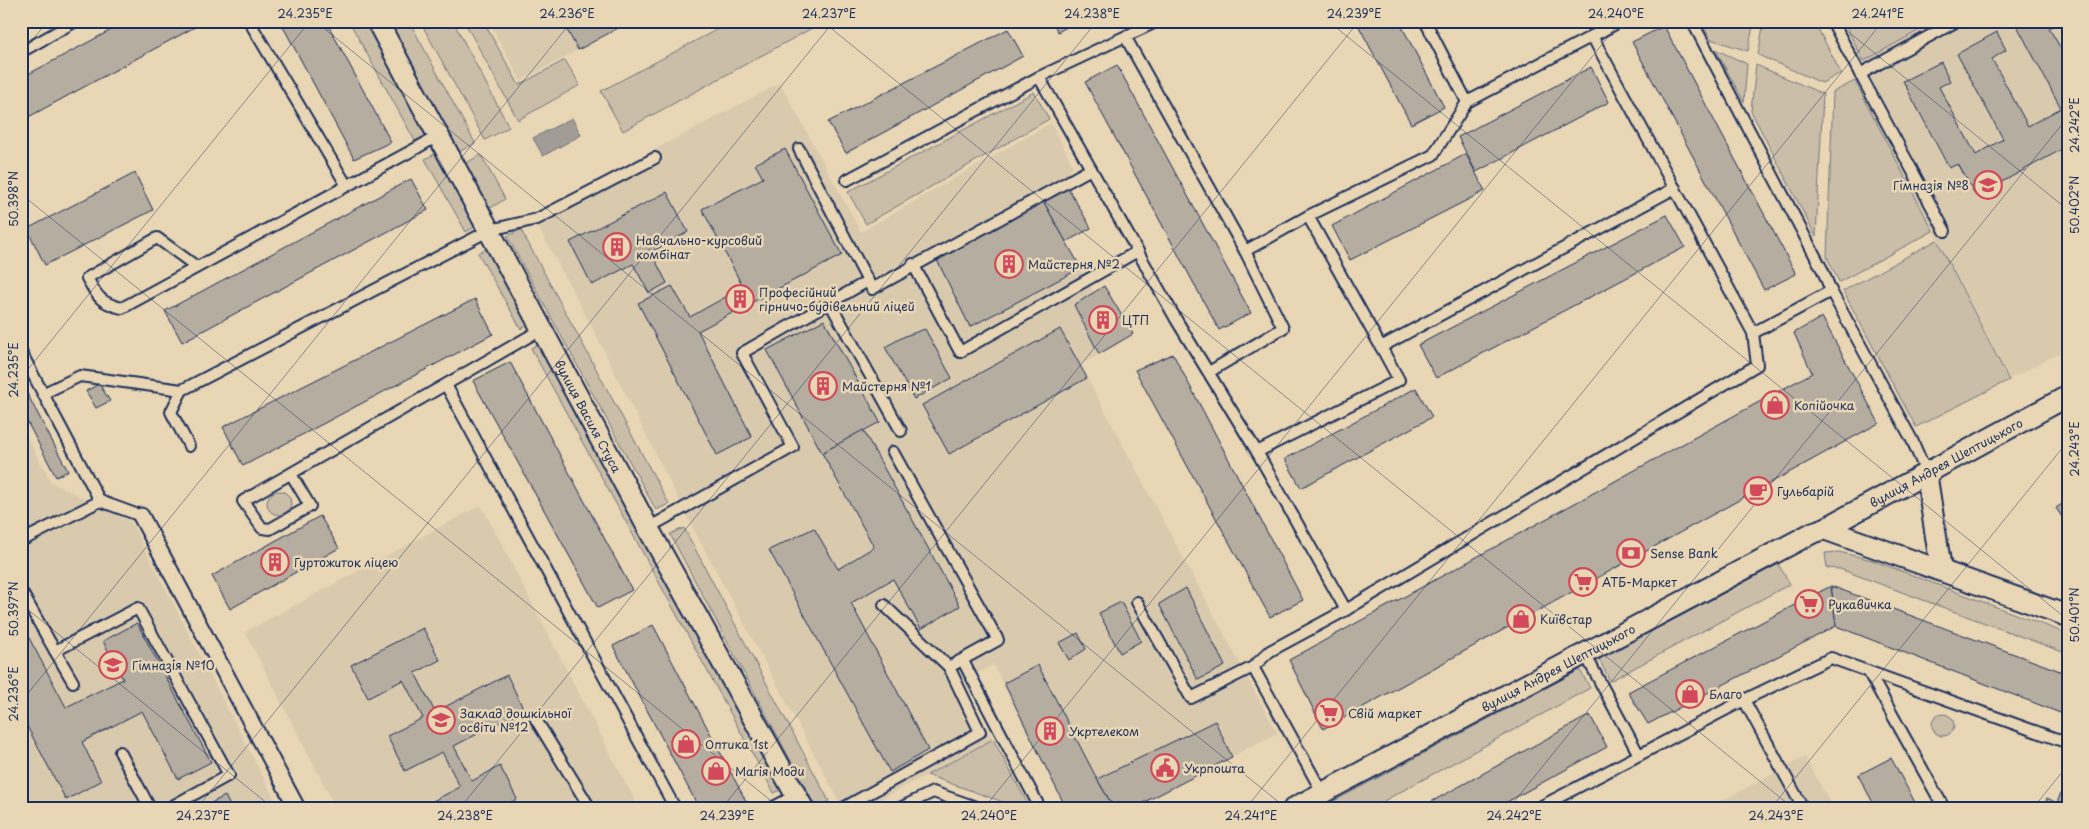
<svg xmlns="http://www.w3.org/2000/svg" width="2089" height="829" font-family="'Playpen Sans',sans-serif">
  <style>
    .built { fill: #d9caae }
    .green { fill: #cabea8; stroke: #727683 }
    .water { fill: #a19d96; stroke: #6b7180 }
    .building { fill: #b5ad9f; stroke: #1b2f5e }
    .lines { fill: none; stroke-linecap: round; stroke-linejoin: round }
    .service-casing { stroke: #1b2f5e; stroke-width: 14 }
    .pedestrian-casing { stroke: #1b2f5e; stroke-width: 19 }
    .minor-casing { stroke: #1b2f5e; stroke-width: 24 }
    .service { stroke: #e8d6b4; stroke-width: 10 }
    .pedestrian { stroke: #e8d6b4; stroke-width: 15 }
    .minor { stroke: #e8d6b4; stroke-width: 20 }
    .ticks { fill: none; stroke: #1b2f5e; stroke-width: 1; stroke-opacity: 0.45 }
    .labels { text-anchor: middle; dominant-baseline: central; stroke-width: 5; stroke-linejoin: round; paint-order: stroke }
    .poi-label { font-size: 12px; fill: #1b2f5e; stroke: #e8d6b4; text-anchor: start }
    .street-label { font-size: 12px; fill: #1b2f5e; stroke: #e8d6b4 }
    .neatline { fill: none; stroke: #1b2f5e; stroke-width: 2 }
    .ticks-label { font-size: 12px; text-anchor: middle; fill: #1b2f5e }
  </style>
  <rect width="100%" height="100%" fill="#e8d6b4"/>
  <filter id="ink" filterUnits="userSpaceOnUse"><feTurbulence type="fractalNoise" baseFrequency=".02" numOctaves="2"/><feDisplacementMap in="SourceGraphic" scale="10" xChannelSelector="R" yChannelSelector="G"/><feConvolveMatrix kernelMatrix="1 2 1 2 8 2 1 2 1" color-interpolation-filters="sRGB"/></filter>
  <g filter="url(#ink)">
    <!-- built -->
    <g class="built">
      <polygon points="489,21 631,21 521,81"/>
      <polygon points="1824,21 2068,21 2068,348 2010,379"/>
      <polygon points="780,83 861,232 1051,123 1073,166 1063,179 1067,186 1043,201 1093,292 1074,305 1099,354 1080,365 1277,733 1133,808 1066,808 993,664 963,683 993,739 865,808 843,808 693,528 593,329 532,215"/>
      <polygon points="21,426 51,482 131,522 279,808 21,808"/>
      <polygon points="481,505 638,807 336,808 245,632"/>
      <polygon points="1805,757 1833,808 1708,808"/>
    </g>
    <!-- green -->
    <g class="green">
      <polygon points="349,21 370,21 430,133 415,141"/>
      <polygon points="387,21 409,21 475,143 459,152"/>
      <polygon points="420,21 453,21 509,127 485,140"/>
      <polygon points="464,21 483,21 519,85 565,60 580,85 518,120"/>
      <polygon points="733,21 825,21 623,131 601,91"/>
      <polygon points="1701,21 1754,21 1748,51 1710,39"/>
      <polygon points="1764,21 1814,21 1841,73 1822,83 1758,55"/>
      <polygon points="1843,21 1936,21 1864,61"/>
      <polygon points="1715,49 1747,64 1744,102"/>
      <polygon points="1756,65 1823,94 1816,237 1751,111"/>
      <polygon points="1855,81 1933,231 1839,282 1827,257 1833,92"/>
      <polygon points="1034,92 1049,119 866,224 848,192"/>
      <polygon points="439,152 478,225 466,232 425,159"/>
      <polygon points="481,155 505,199 489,209 464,164"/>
      <polygon points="521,230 669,504 656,510 507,236"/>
      <polygon points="1937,240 2009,380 1916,427 1843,291"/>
      <polygon points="489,247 532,323 521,329 478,253"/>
      <polygon points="539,344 781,790 774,793 531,348"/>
      <circle cx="279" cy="503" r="12"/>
      <polygon points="684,528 829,801 816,808 670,534"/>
      <polygon points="1839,552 1872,560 2068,634 2068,654 1840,569 1827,568 1825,553"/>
      <polygon points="1778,564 1790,584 1610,681 1599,659"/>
      <polygon points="1580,670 1590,688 1371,808 1321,808"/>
      <circle cx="1943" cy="725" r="11"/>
      <polygon points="993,739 1030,808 1020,808 927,775"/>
    </g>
    <!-- water -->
    <polygon class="water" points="572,118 581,135 543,156 533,138"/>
    <!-- building -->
    <g class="building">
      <polygon points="128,21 206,21 21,121 21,78"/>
      <polygon points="280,21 326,21 391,142 354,159"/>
      <polygon points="562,21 631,21 578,50"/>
      <polygon points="1052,21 1077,21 1058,32"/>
      <polygon points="1356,21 1399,21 1444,107 1411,124"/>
      <polygon points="2063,21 2049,28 2068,61 2068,146 1976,196 1958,164 1949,168 1903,81 1941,62 1950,81 1939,87 1976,155 2003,139 1957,54 1997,32 2006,50 1992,59 2028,126 2061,108 2015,22"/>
      <polygon points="1664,26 1796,274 1764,290 1632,42"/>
      <polygon points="1008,29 1023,56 846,153 828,122"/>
      <polygon points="1117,65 1251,313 1219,330 1085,82"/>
      <polygon points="1591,67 1609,102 1476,172 1458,137"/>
      <polygon points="785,149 842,255 698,331 752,437 717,455 638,303 672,286 690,317 743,287 702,209 763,178 755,164"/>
      <polygon points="1466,154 1485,191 1350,260 1332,226"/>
      <polygon points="135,173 153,210 45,265 27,229"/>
      <polygon points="411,179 428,210 182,342 165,311"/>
      <polygon points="1067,186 1091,228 1066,242 1043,201"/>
      <polygon points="667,192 688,232 651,252 667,283 649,293 633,264 592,285 570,242"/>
      <polygon points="1043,201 1081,268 970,327 937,260"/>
      <polygon points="1667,215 1685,247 1436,378 1418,345"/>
      <polygon points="1104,286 1133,334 1099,354 1074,305"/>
      <polygon points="475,299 493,334 243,466 223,427"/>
      <polygon points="1822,317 1879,423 1323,729 1289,660 1812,373 1794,333"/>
      <polygon points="824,320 880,422 822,453 767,350"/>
      <polygon points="925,329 952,378 914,399 885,347 905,336"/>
      <polygon points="1060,329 1087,378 949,454 922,405"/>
      <polygon points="1173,354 1303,600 1270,617 1135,370"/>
      <polygon points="510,362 632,590 598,608 473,381"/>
      <polygon points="21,382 68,471 56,477 21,410"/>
      <polygon points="99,384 110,401 96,408 86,391"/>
      <polygon points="1416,388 1432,417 1301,488 1285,459"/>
      <polygon points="863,430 960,606 921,629 893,579 851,603 928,750 890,772 769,550 814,528 838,569 874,547 822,453"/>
      <polygon points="2068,500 2068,526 2056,508"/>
      <polygon points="320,516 339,548 230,609 212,576"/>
      <polygon points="1831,586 2068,674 2068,716 1836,626"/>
      <polygon points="1831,586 1836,626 1648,724 1628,692"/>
      <polygon points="1186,588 1225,666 1198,680 1159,604"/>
      <polygon points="1121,602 1141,641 1120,653 1099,613"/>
      <polygon points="21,623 66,707 123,679 103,641 137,623 211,762 178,779 142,711 82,742 101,781 66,800 21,715"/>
      <polygon points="653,625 748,805 742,808 699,808 613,646"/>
      <polygon points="423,628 440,660 415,673 435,712 507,675 524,710 454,746 472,781 500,766 517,799 500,808 429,808 427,804 460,787 442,752 405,771 387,736 423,718 403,680 368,698 351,665"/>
      <polygon points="1078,633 1086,649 1069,660 1059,643"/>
      <polygon points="1038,665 1097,779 1114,808 1066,808 1004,683"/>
      <polygon points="1590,715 1607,747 1496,808 1420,808"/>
      <polygon points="1215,721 1232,757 1133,808 1114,808 1097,779"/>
      <polygon points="1891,758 1918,808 1876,808 1858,775"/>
      <polygon points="2068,775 2068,808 2045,808 2047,798 2057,803"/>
      <polygon points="225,796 231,808 201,808"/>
    </g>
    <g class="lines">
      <defs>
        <g id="service">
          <polyline points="249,21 347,186"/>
          <polyline points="1425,21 1467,102 1621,21"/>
          <polyline points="1692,21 1823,271 1831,291 1912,440 1926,472"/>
          <polyline points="1832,21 1860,74 1957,21"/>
          <polyline points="1126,38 1245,251 1283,328 1209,372"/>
          <polyline points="21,52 76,21"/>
          <polyline points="1860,74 1945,231"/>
          <polyline points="1039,77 1177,321 1257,452 1346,610"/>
          <polyline points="799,149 872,289 1091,169"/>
          <polyline points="847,180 1039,77 1158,21"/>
          <polyline points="1308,216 1381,347"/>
          <polyline points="1245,251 1308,216 1433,155 1467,102"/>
          <polyline points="913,264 960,352 1138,251"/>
          <path d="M 197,267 L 157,238 L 87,278 C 97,296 100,303 122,308 L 413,150 L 438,136"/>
          <polyline points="830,303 901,431"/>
          <polyline points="1753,333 1831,291"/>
          <polyline points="21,352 100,501 141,516"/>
          <polyline points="446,385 675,808"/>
          <polyline points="182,390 171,412 189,446"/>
          <polyline points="44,393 80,376 182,390 490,230 537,219 655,158"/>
          <polyline points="1257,452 1399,380 1381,347 1675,188"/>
          <polyline points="291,474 310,506 270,529 262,528 243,501 542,329"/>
          <polyline points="648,528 793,447 742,353 868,281"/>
          <polyline points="21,541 100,501"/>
          <polyline points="21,591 55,651"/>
          <polyline points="1137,602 1191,698 1253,667 1270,651 1346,610 1757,365 1753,333 1592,36"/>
          <polyline points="884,605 949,667"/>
          <polyline points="1584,652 1639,755"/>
          <polyline points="963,661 1040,808"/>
          <polyline points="1253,667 1322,792"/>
          <polyline points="1868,671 1944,808"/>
          <polyline points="73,682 55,651 138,608 229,775 169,808"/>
          <polyline points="1744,700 1803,808"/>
          <polyline points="535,718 590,808"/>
          <polyline points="120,752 150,808"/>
          <polyline points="772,808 796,795"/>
          <polyline points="843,808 980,732 949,667 998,640 893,452"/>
          <polyline points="900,808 933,792 979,808"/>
          <polyline points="1538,808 1744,700 1831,658 2068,743"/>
        </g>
        <polyline id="pedestrian" points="141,516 297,808"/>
        <g id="minor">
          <path id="s1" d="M 377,21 L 648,528 L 803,808"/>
          <polyline points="1926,472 1941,569"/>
          <polyline points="1824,529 2068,616"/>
          <path id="s2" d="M 1294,808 L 1812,533 L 1824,529 L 2068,396"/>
        </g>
      </defs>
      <!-- service casing -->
      <use href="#service" class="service-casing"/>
      <!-- pedestrian casing -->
      <use href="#pedestrian" class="pedestrian-casing"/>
      <!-- minor casing -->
      <use href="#minor" class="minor-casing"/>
      <!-- service -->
      <use href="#service" class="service"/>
      <!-- pedestrian -->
      <use href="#pedestrian" class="pedestrian"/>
      <!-- minor -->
      <use href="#minor" class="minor"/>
    </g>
  </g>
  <!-- ticks -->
  <path class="ticks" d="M 315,21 L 1286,808M 822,21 L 1793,808M 1328,21 L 2068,620M 1835,21 L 2068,210M 21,54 L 48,21M 21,194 L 780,808M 21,378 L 310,21M 21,604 L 273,808M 21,702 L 572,21M 197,808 L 834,21M 460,808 L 1097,21M 722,808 L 1359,21M 984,808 L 1621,21M 1246,808 L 1883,21M 1509,808 L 2068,117M 1771,808 L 2068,441M 2033,808 L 2068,765"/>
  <!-- icons -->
  <defs>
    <symbol id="school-ring" viewBox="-11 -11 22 22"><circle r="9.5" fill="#e8d6b4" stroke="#d1495b" stroke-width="1.5"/><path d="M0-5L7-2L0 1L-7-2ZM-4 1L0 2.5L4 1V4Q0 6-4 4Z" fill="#d1495b"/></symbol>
    <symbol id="building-ring" viewBox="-11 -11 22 22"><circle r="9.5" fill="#e8d6b4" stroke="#d1495b" stroke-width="1.5"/><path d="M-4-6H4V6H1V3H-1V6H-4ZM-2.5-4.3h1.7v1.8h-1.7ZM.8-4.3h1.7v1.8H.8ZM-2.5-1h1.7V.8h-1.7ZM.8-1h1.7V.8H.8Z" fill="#d1495b"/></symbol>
    <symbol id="shop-ring" viewBox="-11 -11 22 22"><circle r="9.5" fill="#e8d6b4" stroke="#d1495b" stroke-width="1.5"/><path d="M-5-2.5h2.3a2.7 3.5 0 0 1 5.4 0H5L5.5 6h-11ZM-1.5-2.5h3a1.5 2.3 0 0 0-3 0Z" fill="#d1495b"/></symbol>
    <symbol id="cafe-ring" viewBox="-11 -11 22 22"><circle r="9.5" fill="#e8d6b4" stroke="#d1495b" stroke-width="1.5"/><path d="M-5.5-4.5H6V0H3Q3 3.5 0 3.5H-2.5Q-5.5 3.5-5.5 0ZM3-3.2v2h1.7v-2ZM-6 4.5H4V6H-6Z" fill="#d1495b"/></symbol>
    <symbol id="bank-ring" viewBox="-11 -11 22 22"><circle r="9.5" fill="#e8d6b4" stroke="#d1495b" stroke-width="1.5"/><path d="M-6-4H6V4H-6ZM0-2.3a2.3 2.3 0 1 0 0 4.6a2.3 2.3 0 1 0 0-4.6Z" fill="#d1495b"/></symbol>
    <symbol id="supermarket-ring" viewBox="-11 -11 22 22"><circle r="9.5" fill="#e8d6b4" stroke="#d1495b" stroke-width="1.5"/><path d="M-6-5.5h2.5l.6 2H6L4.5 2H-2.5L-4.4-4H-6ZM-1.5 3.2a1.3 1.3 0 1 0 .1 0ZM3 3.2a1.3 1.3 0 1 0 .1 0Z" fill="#d1495b"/></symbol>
    <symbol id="civic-ring" viewBox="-11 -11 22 22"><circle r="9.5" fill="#e8d6b4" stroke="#d1495b" stroke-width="1.5"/><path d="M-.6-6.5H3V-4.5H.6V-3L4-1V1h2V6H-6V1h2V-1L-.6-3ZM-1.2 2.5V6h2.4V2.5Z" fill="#d1495b"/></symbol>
  </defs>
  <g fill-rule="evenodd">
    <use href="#school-ring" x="1972" y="169" width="32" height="32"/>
    <use href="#building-ring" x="601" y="231" width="32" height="32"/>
    <use href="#building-ring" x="993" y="248" width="32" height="32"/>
    <use href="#building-ring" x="724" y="283" width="32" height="32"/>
    <use href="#building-ring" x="1087" y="304" width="32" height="32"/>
    <use href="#building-ring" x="807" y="370" width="32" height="32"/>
    <use href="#shop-ring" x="1759" y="389" width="32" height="32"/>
    <use href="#cafe-ring" x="1742" y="475" width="32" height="32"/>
    <use href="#bank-ring" x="1615" y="537" width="32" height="32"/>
    <use href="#building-ring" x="259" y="546" width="32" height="32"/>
    <use href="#supermarket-ring" x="1567" y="566" width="32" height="32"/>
    <use href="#supermarket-ring" x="1793" y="588" width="32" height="32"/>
    <use href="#shop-ring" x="1505" y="603" width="32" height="32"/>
    <use href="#school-ring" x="97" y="649" width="32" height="32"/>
    <use href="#shop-ring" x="1674" y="678" width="32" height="32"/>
    <use href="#supermarket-ring" x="1313" y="697" width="32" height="32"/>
    <use href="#school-ring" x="425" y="704" width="32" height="32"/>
    <use href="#building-ring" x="1034" y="715" width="32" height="32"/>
    <use href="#shop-ring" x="670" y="728" width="32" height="32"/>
    <use href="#civic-ring" x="1149" y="752" width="32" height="32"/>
    <use href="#shop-ring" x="700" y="755" width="32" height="32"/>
  </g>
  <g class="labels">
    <!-- poi labels -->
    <g class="poi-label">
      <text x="1969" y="185" text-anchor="end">Гімназія №8</text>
      <text x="636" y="240">Навчально-курсовий<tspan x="636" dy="14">комбінат</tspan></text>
      <text x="1028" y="264">Майстерня №2</text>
      <text x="759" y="292">Професійний<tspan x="759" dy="14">гірничо-будівельний ліцей</tspan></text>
      <text x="1122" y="320">ЦТП</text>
      <text x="842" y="386">Майстерня №1</text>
      <text x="1794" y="405">Копійочка</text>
      <text x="1777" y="491">Гульбарій</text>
      <text x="1650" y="553">Sense Bank</text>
      <text x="294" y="562">Гуртожиток ліцею</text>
      <text x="1602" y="582">АТБ-Маркет</text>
      <text x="1828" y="604">Рукавичка</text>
      <text x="1540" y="619">Київстар</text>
      <text x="132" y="665">Гімназія №10</text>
      <text x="1709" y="694">Благо</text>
      <text x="460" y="713">Заклад дошкільної<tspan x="460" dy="14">освіти №12</tspan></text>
      <text x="1348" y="713">Свій маркет</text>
      <text x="1069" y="731">Укртелеком</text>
      <text x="705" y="744">Оптика 1st</text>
      <text x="1184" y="768">Укрпошта</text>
      <text x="735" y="771">Магія Моди</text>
    </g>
    <!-- street labels -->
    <g class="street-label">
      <text stroke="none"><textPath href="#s1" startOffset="448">вулиця Василя Стуса</textPath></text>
      <text stroke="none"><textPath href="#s2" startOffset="738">вулиця Андрея Шептицького</textPath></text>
      <text stroke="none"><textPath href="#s2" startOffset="299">вулиця Андрея Шептицького</textPath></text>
    </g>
  </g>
  <!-- margin -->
  <rect width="2089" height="829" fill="none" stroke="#e8d6b4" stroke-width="55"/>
  <rect x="28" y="28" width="2034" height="774" class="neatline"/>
  <g class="ticks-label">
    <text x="305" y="18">24.235°E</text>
    <text x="567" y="18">24.236°E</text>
    <text x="829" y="18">24.237°E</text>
    <text x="1092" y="18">24.238°E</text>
    <text x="1354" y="18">24.239°E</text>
    <text x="1616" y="18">24.240°E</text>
    <text x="1878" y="18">24.241°E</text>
    <text transform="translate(2075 125) rotate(-90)" y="4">24.242°E</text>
    <text transform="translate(14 199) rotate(-90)" y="4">50.398°N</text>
    <text transform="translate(2075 205) rotate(-90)" y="4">50.402°N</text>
    <text transform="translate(14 370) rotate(-90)" y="4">24.235°E</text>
    <text transform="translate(2075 449) rotate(-90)" y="4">24.243°E</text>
    <text transform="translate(14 609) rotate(-90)" y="4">50.397°N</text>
    <text transform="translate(2075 615) rotate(-90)" y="4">50.401°N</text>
    <text transform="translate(14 694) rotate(-90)" y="4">24.236°E</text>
    <text x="203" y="820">24.237°E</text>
    <text x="465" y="820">24.238°E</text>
    <text x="727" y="820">24.239°E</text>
    <text x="989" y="820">24.240°E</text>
    <text x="1251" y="820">24.241°E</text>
    <text x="1514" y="820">24.242°E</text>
    <text x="1776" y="820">24.243°E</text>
  </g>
</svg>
